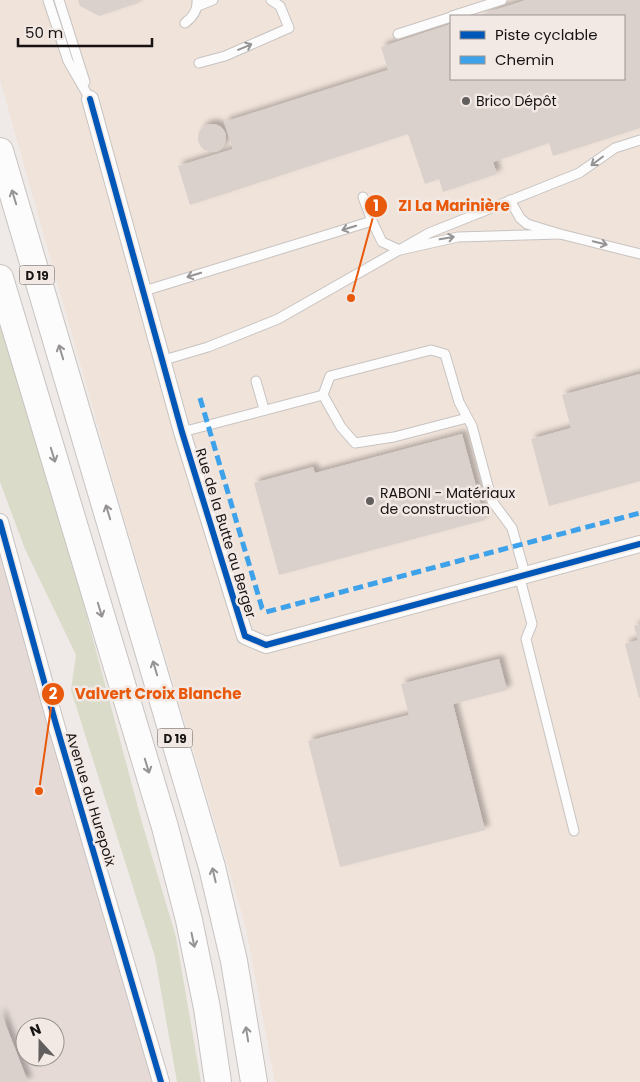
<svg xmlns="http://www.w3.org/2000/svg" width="640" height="1082" font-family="Poppins,sans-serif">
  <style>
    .built { fill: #e5dad6; fill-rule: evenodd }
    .industrial { fill: #f0e3da; fill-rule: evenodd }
    .green { fill: #dadbc9 }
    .building { fill: #dad0cc; filter: url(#shadow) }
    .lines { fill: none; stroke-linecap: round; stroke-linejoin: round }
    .lane-casing { stroke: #c7c3c1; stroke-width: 11 }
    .street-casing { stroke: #c7c3c1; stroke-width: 18 }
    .primary-casing { stroke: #c7c3c1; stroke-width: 28 }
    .lane { stroke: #fdfcfc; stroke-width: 9 }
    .street { stroke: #fdfcfc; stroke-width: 16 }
    .primary { stroke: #fdfcfc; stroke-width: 26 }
    .quiet { stroke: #3da2ea; stroke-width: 5; stroke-dasharray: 10 5; stroke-linecap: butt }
    .cycleway-casing { stroke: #f2e9e5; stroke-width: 9 }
    .cycleway { stroke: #0057b8; stroke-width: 6 }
    .oneway { stroke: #959393 }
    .poi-dot { fill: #625e5d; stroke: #f2e9e5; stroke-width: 2 }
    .labels { text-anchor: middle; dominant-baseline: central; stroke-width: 5; stroke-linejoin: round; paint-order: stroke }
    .shield { fill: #f2e9e5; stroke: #585351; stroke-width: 1 }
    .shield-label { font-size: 12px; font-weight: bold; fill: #161312 }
    .poi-label { font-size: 14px; fill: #161312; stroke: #f2e9e5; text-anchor: start }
    .street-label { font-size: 14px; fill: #161312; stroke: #f2e9e5 }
    .leader { fill: none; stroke: #e8590c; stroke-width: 2 }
    .callout-dot { fill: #e8590c; stroke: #f2e9e5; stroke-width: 2 }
    .mark-label { font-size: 15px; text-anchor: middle; font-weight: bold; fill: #fff }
    .callout-label { font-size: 15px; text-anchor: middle; font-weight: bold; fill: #e8590c; stroke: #f2e9e5; stroke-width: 5; stroke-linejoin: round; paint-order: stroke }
  </style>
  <defs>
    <filter id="shadow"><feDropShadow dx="4.5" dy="-4.5" stdDeviation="2.5" flood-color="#0004"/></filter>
  </defs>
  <rect width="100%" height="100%" fill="#efeae8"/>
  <!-- built -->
  <path class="built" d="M 0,522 L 161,1082 L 0,1082 ZM 25,1027 L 55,1027 L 55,1057 L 25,1057 Z"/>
  <!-- industrial -->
  <path class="industrial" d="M 0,0 L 640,0 L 640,1082 L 275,1082 L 245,924 L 123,515 L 0,80 ZM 451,16 L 624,16 L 624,79 L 451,79 Z"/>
  <!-- green -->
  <polygon class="green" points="0,324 79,587 143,826 176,937 201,1082 177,1082 155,957 71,690 76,655 25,549 0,482"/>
  <!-- building -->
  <g class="building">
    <polygon points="78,0 137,0 138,3 99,16 80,6"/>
    <polygon points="526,0 640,0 640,128 553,156 549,143 493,162 497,174 443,192 439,179 425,184 408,134 190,205 178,166 233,149 224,122 388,70 381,47 451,24 451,79 624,79 624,16 477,16"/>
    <circle cx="212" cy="138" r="14"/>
    <polygon points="640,374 640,481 549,506 531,439 571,428 562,395"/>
    <polygon points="462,434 485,520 279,575 254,483 313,467 315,473"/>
    <polygon points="640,624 640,698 639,698 625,644 638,640 634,626"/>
    <polygon points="499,659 507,690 453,704 485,830 340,867 308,741 409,715 401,684"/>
    <polygon points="0,1011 5,1023 28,1082 0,1082"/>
  </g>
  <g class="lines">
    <defs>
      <g id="lane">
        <polyline points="48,0 68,61 90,99"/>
        <polyline points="59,0 85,82"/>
        <polyline points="198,6 213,0"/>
        <polyline points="452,16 502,0"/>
        <path d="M 185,23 C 193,17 198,10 197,0"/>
        <polyline points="398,34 451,17"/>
        <polyline points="199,63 225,56 289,28 280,6 271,0"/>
        <polyline points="363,197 372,221"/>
        <polyline points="510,200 520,218 527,224 560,234 640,254"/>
        <polyline points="144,291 372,221 382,242 400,250 458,237 560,234"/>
        <polyline points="164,360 208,347 278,319 429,233 579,173 615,148 640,140"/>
        <polyline points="256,381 264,409"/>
        <polyline points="323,395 330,376 431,350 445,354 459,402 472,426 492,501 512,528 525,574"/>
        <polyline points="323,395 341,427 355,443 394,437 467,418"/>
        <polyline points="182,432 323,395"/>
        <polyline points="519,575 532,624 526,639 574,831"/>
      </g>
      <g id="street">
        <polyline points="90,99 182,432 245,636 266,645 640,544"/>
        <polyline points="0,522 55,721 161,1082"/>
      </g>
      <g id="primary">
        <polyline points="0,151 212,867 234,961 254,1082"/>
        <polyline points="0,278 165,827 189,920 207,1008 218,1082"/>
      </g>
    </defs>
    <!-- lane casing -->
    <use href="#lane" class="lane-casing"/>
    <!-- street casing -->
    <use href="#street" class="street-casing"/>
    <!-- primary casing -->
    <use href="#primary" class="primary-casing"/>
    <!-- lane -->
    <use href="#lane" class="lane"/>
    <!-- street -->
    <use href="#street" class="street"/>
    <!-- primary -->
    <use href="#primary" class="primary"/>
    <!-- quiet -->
    <polyline class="quiet" points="200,398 262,608 266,612 640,513"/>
    <defs>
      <g id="cycleway">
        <polyline points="90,99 182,432 245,636 266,645 640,544"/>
        <polyline points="0,522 55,721 161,1082"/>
      </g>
    </defs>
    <!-- cycleway casing -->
    <use href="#cycleway" class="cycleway-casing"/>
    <!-- cycleway -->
    <use href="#cycleway" class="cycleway"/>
  </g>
  <!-- one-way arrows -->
  <defs><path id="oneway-shaft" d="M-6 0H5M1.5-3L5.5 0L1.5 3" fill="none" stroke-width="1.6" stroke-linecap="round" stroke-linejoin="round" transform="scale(1.25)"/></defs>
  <g class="oneway">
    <use href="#oneway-shaft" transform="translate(245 47) rotate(-23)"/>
    <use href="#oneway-shaft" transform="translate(597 161) rotate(143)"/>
    <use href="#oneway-shaft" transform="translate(14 197) rotate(-107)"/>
    <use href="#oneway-shaft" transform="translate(349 228) rotate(163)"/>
    <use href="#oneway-shaft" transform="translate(447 238) rotate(-10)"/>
    <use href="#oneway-shaft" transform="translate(600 243) rotate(14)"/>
    <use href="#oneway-shaft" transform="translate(194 275) rotate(163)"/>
    <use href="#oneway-shaft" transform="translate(61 352) rotate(-107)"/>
    <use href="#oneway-shaft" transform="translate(53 455) rotate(73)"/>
    <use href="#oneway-shaft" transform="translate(108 512) rotate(-107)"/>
    <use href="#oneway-shaft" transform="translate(100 610) rotate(73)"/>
    <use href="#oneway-shaft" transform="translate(155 668) rotate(-107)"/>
    <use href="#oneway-shaft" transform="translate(147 766) rotate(73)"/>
    <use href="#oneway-shaft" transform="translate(214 875) rotate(-103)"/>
    <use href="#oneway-shaft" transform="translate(193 940) rotate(78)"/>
    <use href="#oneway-shaft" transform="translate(247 1034) rotate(-99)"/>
  </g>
  <!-- markers -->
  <g class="poi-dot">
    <circle cx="466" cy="101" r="5"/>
    <circle cx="370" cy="501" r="5"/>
  </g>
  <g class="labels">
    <!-- shield labels -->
    <g class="shield">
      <rect x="19.5" y="265.5" width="35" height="19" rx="4"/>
      <rect x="157.5" y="728.5" width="35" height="19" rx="4"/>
    </g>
    <g class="shield-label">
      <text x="37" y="275">D 19</text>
      <text x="175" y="738">D 19</text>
    </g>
    <!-- poi labels -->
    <g class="poi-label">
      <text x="476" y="101">Brico Dépôt</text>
      <text x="380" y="493">RABONI - Matériaux<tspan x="380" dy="16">de construction</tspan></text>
    </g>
    <!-- street labels -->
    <g class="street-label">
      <text transform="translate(226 533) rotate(73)">Rue de la Butte au Berger</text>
      <text transform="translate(91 799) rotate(73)">Avenue du Hurepoix</text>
    </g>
  </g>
  <!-- callouts -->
  <path class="leader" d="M351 298L376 206M39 791L53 694"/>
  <g class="callout-dot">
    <circle cx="351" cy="298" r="5"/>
    <circle cx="39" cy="791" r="5"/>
    <circle cx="376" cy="206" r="12"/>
    <circle cx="53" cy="694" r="12"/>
  </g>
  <g class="mark-label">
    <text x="376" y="211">1</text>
    <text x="53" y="699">2</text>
  </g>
  <g class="callout-label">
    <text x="454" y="211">ZI La Marinière</text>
    <text x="158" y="699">Valvert Croix Blanche</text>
  </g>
  <!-- legend -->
  <rect x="450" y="15" width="175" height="65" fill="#f2e9e5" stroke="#9a9391"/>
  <rect x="460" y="31" width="25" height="8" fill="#0057b8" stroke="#9a9391"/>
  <text x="495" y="40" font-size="15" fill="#161312">Piste cyclable</text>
  <rect x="460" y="56" width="25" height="8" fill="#3da2ea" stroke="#9a9391"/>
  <text x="495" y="65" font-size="15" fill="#161312">Chemin</text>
  <!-- north arrow -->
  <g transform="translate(40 1042) rotate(339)"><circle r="24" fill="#f2e9e5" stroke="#9a9391"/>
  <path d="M0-4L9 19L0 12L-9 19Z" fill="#625e5d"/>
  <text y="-8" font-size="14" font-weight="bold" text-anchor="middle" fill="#161312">N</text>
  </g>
  <!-- scale -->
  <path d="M18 38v8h134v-8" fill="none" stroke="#161312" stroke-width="2.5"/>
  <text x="25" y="38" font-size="15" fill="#161312" stroke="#f2e9e5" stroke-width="4" paint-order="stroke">50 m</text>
</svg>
